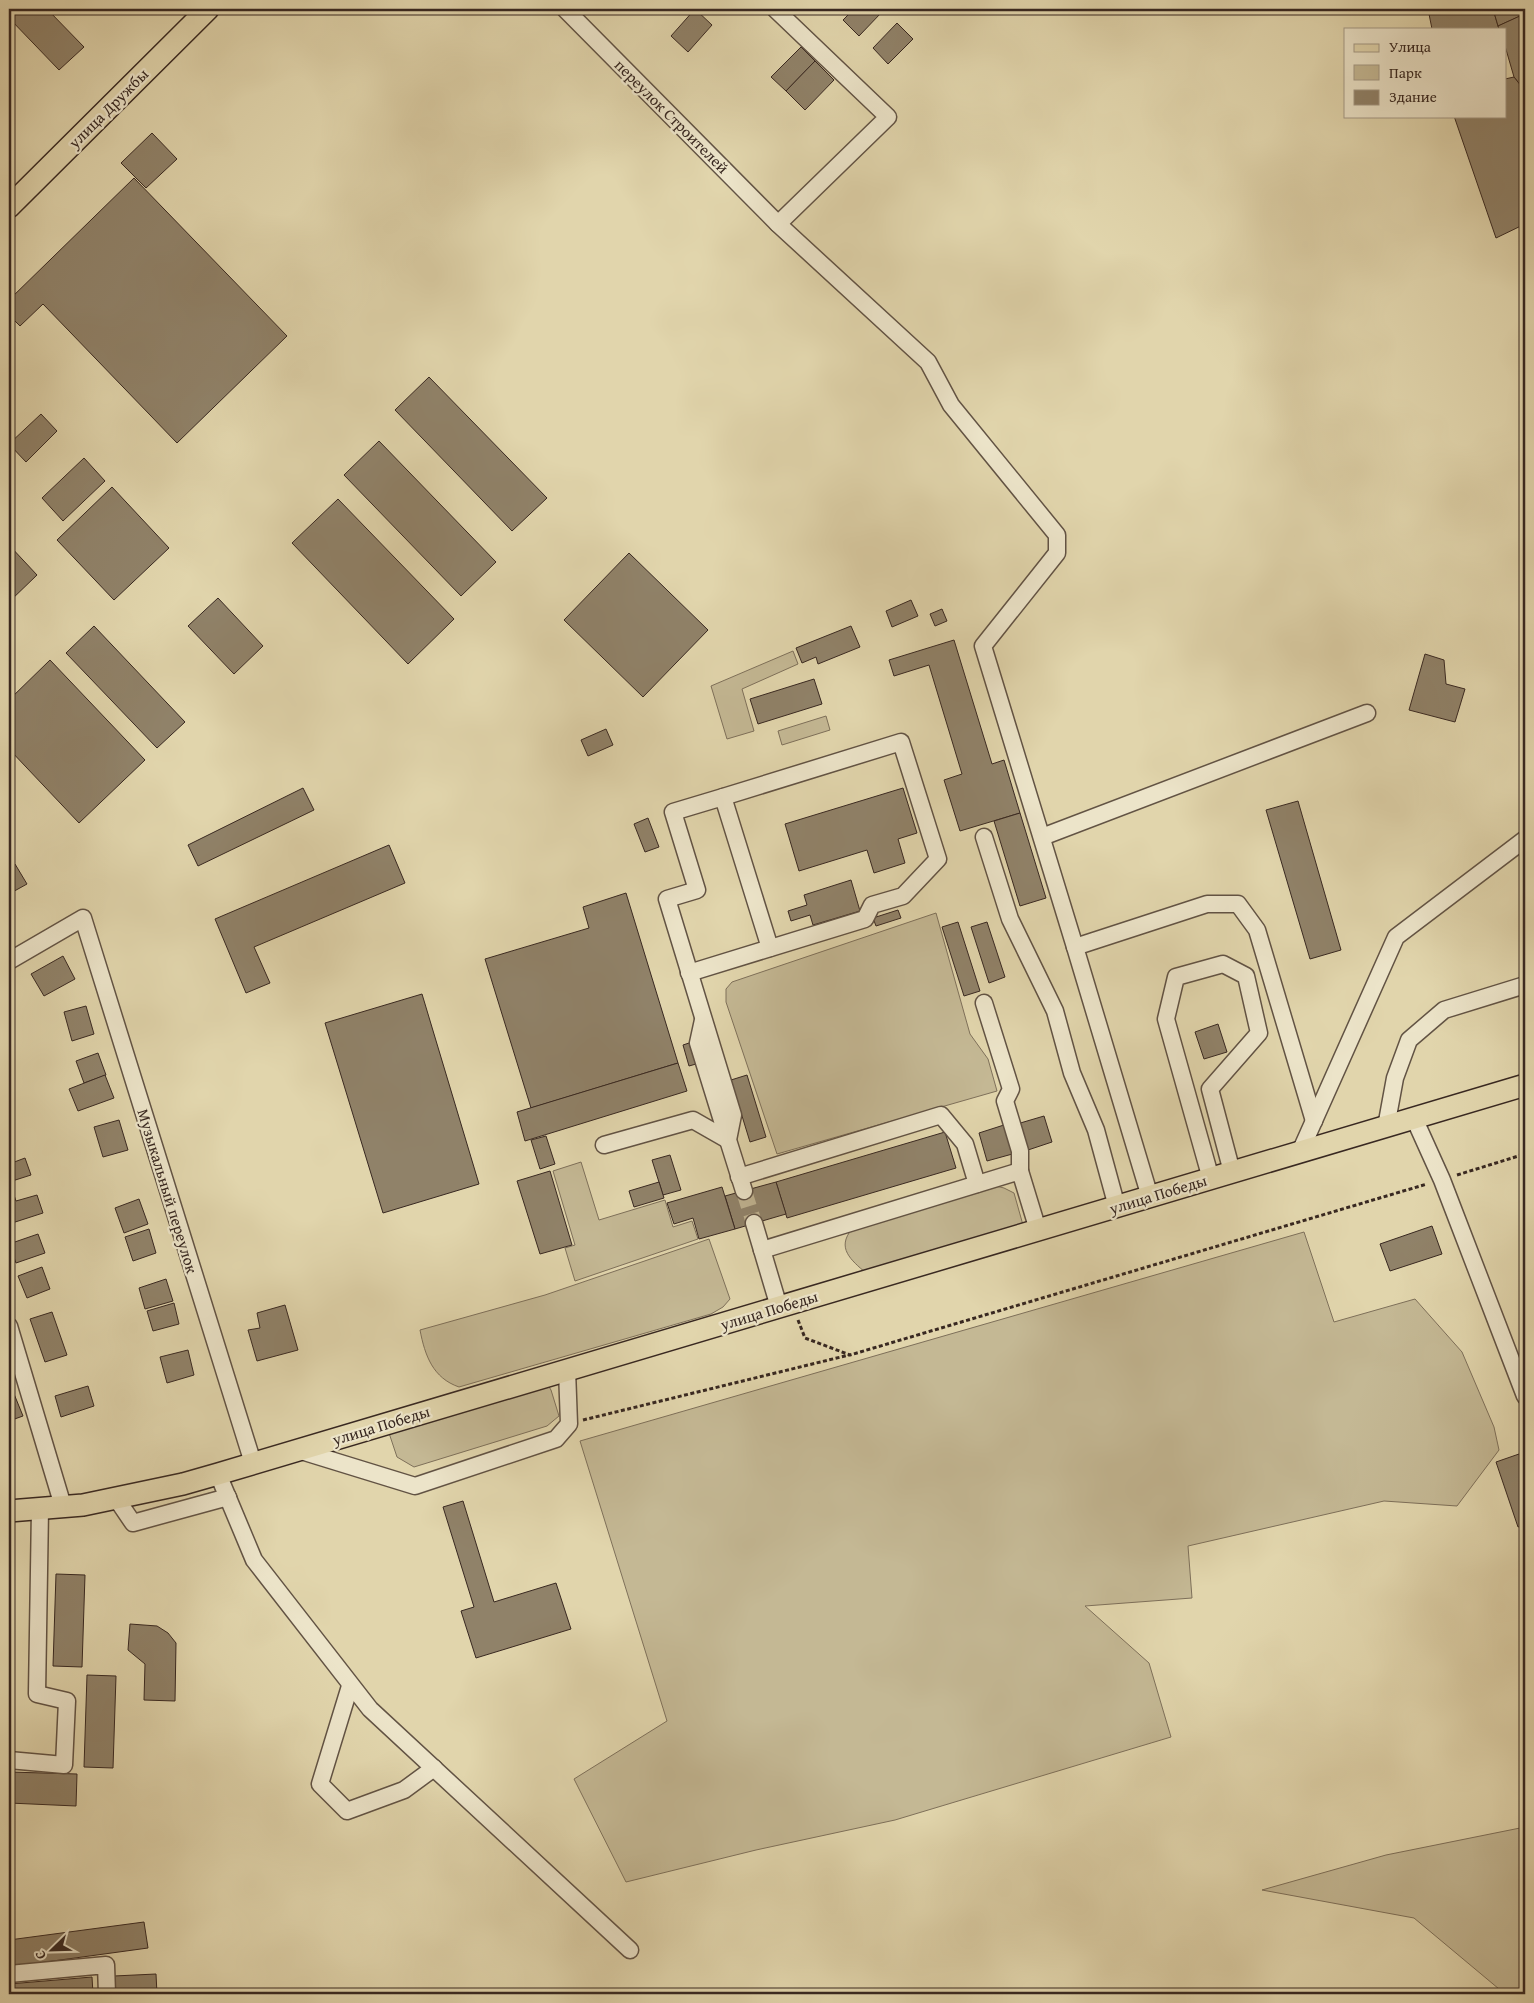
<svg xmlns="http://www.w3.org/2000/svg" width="1534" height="2003" font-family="'Gentium Book Plus',serif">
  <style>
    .green { fill: #c4b894; stroke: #7e705a }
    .building { fill: #908269; stroke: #382821 }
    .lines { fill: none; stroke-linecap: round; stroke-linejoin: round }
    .minor-tunnel { stroke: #bfb290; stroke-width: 16; stroke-dasharray: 16 8; stroke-linecap: butt }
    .minor-casing { stroke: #625344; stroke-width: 19 }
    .major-casing { stroke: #382821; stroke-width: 24 }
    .path { stroke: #382821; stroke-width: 3; stroke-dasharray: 4 2.5; stroke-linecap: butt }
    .minor { stroke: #ece4c9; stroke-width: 16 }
    .major { stroke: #e1d5ac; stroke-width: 21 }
    .labels { text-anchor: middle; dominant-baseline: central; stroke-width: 4.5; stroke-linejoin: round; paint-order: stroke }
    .street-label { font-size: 16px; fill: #382821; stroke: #ece4c9 }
  </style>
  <rect width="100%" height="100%" fill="#e1d5ac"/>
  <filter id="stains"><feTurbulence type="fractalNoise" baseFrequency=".004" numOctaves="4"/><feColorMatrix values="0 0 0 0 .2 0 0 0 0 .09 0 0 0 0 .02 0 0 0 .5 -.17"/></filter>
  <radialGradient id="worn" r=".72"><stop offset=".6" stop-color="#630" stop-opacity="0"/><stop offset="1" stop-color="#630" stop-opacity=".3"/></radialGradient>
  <!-- green -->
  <g class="green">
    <polygon points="793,651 798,664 742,689 754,731 727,739 711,686"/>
    <polygon points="826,716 830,730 782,745 778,731"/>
    <polygon points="936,913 970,1034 988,1059 997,1091 777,1154 726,1002 726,989 732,982"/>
    <polygon points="581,1162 599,1220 665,1200 673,1227 692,1221 698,1239 575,1281 565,1248 575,1245 553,1171"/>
    <path d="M 992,1185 L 1004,1188 L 1014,1193 L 1023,1225 L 866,1273 C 851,1260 836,1248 852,1229 Z"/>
    <polygon points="1304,1232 1334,1322 1415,1299 1462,1352 1494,1427 1499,1450 1457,1506 1384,1501 1188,1546 1192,1598 1085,1606 1149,1663 1171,1737 895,1820 756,1850 626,1882 574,1779 667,1721 580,1441"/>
    <path d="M 709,1239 L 730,1299 L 723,1307 L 711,1314 L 459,1387 C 433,1378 425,1356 420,1330 L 545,1295 Z"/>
    <polygon points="538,1369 551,1390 559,1416 547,1426 414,1467 397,1457 386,1424"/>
    <polygon points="1525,1827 1525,1994 1505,1994 1414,1918 1262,1890 1386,1855"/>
  </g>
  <!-- building -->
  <g class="building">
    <polygon points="9,9 47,9 84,47 59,70 9,18"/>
    <polygon points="695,9 712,25 688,52 671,36"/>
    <polygon points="854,9 877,9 881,13 859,36 843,20"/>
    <polygon points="1428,9 1493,9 1499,29 1432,29"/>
    <polygon points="1493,9 1525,9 1525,14 1498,26"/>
    <polygon points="1522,15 1525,32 1525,91 1514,77 1505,46 1505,29 1499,29 1498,26"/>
    <polygon points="897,23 913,39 888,64 873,48"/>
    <polygon points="801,47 815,61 786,91 771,77"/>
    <polygon points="815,61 834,80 805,110 786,91"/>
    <polygon points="1514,77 1525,91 1525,224 1496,238 1454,116 1505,116 1505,79"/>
    <polygon points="152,133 177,159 146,188 121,163"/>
    <polygon points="134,178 287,336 177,443 43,304 20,326 9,315 9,300"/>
    <polygon points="429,377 547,498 512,531 395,410"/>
    <polygon points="41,414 57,431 26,462 9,444"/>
    <polygon points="379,441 496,562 461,596 344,475"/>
    <polygon points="84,458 105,481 63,521 42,498"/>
    <polygon points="112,487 169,548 114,600 57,540"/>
    <polygon points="338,499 454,619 408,664 292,543"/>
    <polygon points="9,545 37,575 9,602"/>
    <polygon points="629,553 708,630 643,697 564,620"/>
    <polygon points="218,598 263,646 234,674 188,626"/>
    <polygon points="911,600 918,616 892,627 886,611"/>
    <polygon points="942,609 947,621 935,626 930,614"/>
    <polygon points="94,626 185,722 157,748 66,653"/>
    <polygon points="851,626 860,647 818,664 816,657 802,663 796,648"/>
    <polygon points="954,640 992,764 1004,760 1020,813 960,831 944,780 962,774 929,665 894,676 889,660"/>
    <polygon points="1425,654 1444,660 1446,684 1465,689 1455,722 1409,710"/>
    <polygon points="50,660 145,760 79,823 9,749 9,700"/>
    <polygon points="814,679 822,704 758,724 750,699"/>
    <polygon points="606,729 613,745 588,756 581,740"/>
    <polygon points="303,788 314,810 198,866 188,845"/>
    <polygon points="903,788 917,833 898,839 905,863 874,873 867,850 799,871 785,824"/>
    <polygon points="1298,801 1341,950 1310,959 1266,810"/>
    <polygon points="1020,813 1046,898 1020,906 994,821"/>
    <polygon points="648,818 659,847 645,852 634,824"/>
    <polygon points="389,845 405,883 254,947 270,983 246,993 215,919"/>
    <polygon points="15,864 27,884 9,894 9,868"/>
    <polygon points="851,880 860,911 813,925 810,915 791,921 788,911 807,905 804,895"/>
    <polygon points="626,893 678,1063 531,1108 485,959 589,928 583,907"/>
    <polygon points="898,910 901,918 876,926 873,918"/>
    <polygon points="958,922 980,991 964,996 942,927"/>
    <polygon points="987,922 1005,977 989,983 971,927"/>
    <polygon points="63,956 75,979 44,996 31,974"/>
    <polygon points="422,994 479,1184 383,1213 325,1023"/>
    <polygon points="86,1006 94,1034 72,1041 64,1012"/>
    <polygon points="1218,1024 1227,1052 1204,1059 1195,1032"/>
    <polygon points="689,1043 696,1064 689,1066 683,1045"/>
    <polygon points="98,1053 106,1075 84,1083 76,1061"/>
    <polygon points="678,1063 687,1091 525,1141 517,1112"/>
    <polygon points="105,1075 114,1098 78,1111 69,1089"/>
    <polygon points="747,1075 766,1137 750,1142 731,1080"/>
    <polygon points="1044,1116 1052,1142 1025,1151 1017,1124"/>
    <polygon points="119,1120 128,1150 103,1157 94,1127"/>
    <polygon points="1007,1124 1016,1153 987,1161 979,1133"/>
    <polygon points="945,1132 956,1168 787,1218 776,1182"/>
    <polygon points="546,1136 555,1164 540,1169 531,1140"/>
    <polygon points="670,1155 681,1190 663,1195 652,1160"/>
    <polygon points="25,1158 31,1175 9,1182 9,1164"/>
    <polygon points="550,1171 572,1245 540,1254 517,1181"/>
    <polygon points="659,1182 664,1198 634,1207 629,1191"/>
    <polygon points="776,1182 786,1214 735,1229 725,1196"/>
    <polygon points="722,1187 735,1229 699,1239 693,1218 674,1224 667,1203"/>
    <polygon points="14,1195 16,1201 37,1195 43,1213 9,1224 9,1197"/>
    <polygon points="139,1199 148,1224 124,1233 115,1208"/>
    <polygon points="1432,1226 1442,1254 1390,1271 1380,1244"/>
    <polygon points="149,1229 156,1253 133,1261 125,1237"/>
    <polygon points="38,1234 45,1253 16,1263 9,1244"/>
    <polygon points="42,1267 50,1289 27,1298 18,1276"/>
    <polygon points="166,1279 173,1301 145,1309 139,1288"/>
    <polygon points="174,1303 179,1324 153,1331 147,1311"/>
    <polygon points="285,1305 298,1350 257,1361 248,1330 260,1328 257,1313"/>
    <polygon points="52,1312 67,1355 45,1362 30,1319"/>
    <polygon points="188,1350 194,1375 167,1383 160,1357"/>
    <polygon points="88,1386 94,1406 61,1417 55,1396"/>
    <polygon points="12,1389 23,1416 9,1421 9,1390"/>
    <polygon points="1519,1454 1525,1473 1525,1525 1518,1527 1496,1462"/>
    <polygon points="463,1501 494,1602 556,1583 571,1629 476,1658 461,1611 474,1607 443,1507"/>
    <polygon points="56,1574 85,1575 82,1667 53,1666"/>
    <polygon points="130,1624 157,1626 168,1633 176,1643 175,1701 144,1700 145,1664 128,1650"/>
    <polygon points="87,1675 116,1676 113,1768 84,1767"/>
    <polygon points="9,1772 77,1774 76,1806 9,1803"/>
    <polygon points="144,1922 148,1948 9,1967 9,1940"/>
    <polygon points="156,1974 157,1994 115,1994 114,1976"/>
    <polygon points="92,1977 93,1994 9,1994 9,1984"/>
  </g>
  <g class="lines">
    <!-- minor-tunnel -->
    <polyline class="minor-tunnel" points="744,1191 754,1223"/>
    <defs>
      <g id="minor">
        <polyline points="565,9 778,224 928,362 951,405 1057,535 1057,553 983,646 1075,947"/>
        <polyline points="775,9 888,117 778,224"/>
        <polyline points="984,837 1010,919 1055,1011 1072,1073 1096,1130 1117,1207"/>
        <polyline points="1042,837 1367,713"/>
        <polyline points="9,961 83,918 253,1463"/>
        <polyline points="689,973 865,919 872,905 903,896 938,859 901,742 723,797"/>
        <polyline points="984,1003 1011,1089 1005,1101 1020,1151 1020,1171"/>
        <polyline points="1414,1118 1442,1180 1525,1396"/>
        <polyline points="1386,1127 1395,1078 1409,1040 1444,1010 1525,985"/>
        <polyline points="604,1145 693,1120 728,1140 698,1043 703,1020"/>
        <polyline points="1300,1152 1396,937 1525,839"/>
        <polyline points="739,1177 941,1115 965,1144 977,1184"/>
        <polyline points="1211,1179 1166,1019 1176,977 1223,964 1246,976 1259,1033 1210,1089 1232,1172"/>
        <polyline points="744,1191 728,1140 733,1115 667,899 697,890 673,812 723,797 770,948"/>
        <polyline points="1150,1197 1075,947 1207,904 1238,904 1257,930 1314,1121"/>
        <polyline points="754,1223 779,1307"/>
        <polyline points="762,1250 1020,1171 1038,1230"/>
        <polyline points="9,1326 63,1506"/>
        <polyline points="298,1450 415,1486 556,1439 569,1424 567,1370"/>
        <polyline points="218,1474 254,1560 370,1709 630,1950"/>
        <polyline points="116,1498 133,1523 228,1497"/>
        <polyline points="350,1686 320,1784 347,1811 404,1790 434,1768"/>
        <polyline points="9,1760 64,1765 67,1701 37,1694 40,1509"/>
        <polyline points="9,1974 106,1965 107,1994"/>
      </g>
      <g id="major">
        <polyline points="9,207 208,9"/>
        <polyline points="9,1511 83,1505 183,1484 218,1474 1525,1085"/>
      </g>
    </defs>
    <!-- minor casing -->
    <use href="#minor" class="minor-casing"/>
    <!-- major casing -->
    <use href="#major" class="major-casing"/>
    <!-- path -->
    <g class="path">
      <polyline points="1457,1175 1525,1154"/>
      <polyline points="798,1320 805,1338 850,1355 1427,1184"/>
      <polyline points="583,1420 849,1355"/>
    </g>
    <!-- minor -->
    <use href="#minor" class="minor"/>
    <!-- major -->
    <use href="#major" class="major"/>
  </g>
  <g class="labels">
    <!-- street labels -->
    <g class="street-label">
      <text transform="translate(108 108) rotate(-45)">улица Дружбы</text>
      <text transform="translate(672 116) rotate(45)">переулок Строителей</text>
      <text transform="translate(168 1191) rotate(73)">Музыкальный переулок</text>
      <text transform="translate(1158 1194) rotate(-17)">улица Победы</text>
      <text transform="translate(769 1310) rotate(-17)">улица Победы</text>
      <text transform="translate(381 1425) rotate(-17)">улица Победы</text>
    </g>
  </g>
  <!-- margin -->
  <rect width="1534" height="2003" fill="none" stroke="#e1d5ac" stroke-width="30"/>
  <rect x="10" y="10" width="1514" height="1983" fill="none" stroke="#382821" stroke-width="2.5"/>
  <rect x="15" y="15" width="1504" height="1973" fill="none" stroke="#382821"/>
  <!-- legend -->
  <rect x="1344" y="28" width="162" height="90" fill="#ece4c9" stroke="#a49986"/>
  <rect x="1354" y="44" width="25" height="8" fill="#e1d5ac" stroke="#a49986"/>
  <text x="1389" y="52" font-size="15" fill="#382821">Улица</text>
  <rect x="1354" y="65" width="25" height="15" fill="#c4b894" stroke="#a49986"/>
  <text x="1389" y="78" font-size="15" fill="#382821">Парк</text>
  <rect x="1354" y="90" width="25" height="15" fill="#908269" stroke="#a49986"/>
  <text x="1389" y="102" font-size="15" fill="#382821">Здание</text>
  <!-- north arrow -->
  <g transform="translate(52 1950) rotate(247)" stroke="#ece4c9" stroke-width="4" paint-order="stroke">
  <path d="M0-4L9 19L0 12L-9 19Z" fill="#382821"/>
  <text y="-8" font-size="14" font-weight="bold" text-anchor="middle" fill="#382821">С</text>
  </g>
  <rect width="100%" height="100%" filter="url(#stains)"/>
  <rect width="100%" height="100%" fill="url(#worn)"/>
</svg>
